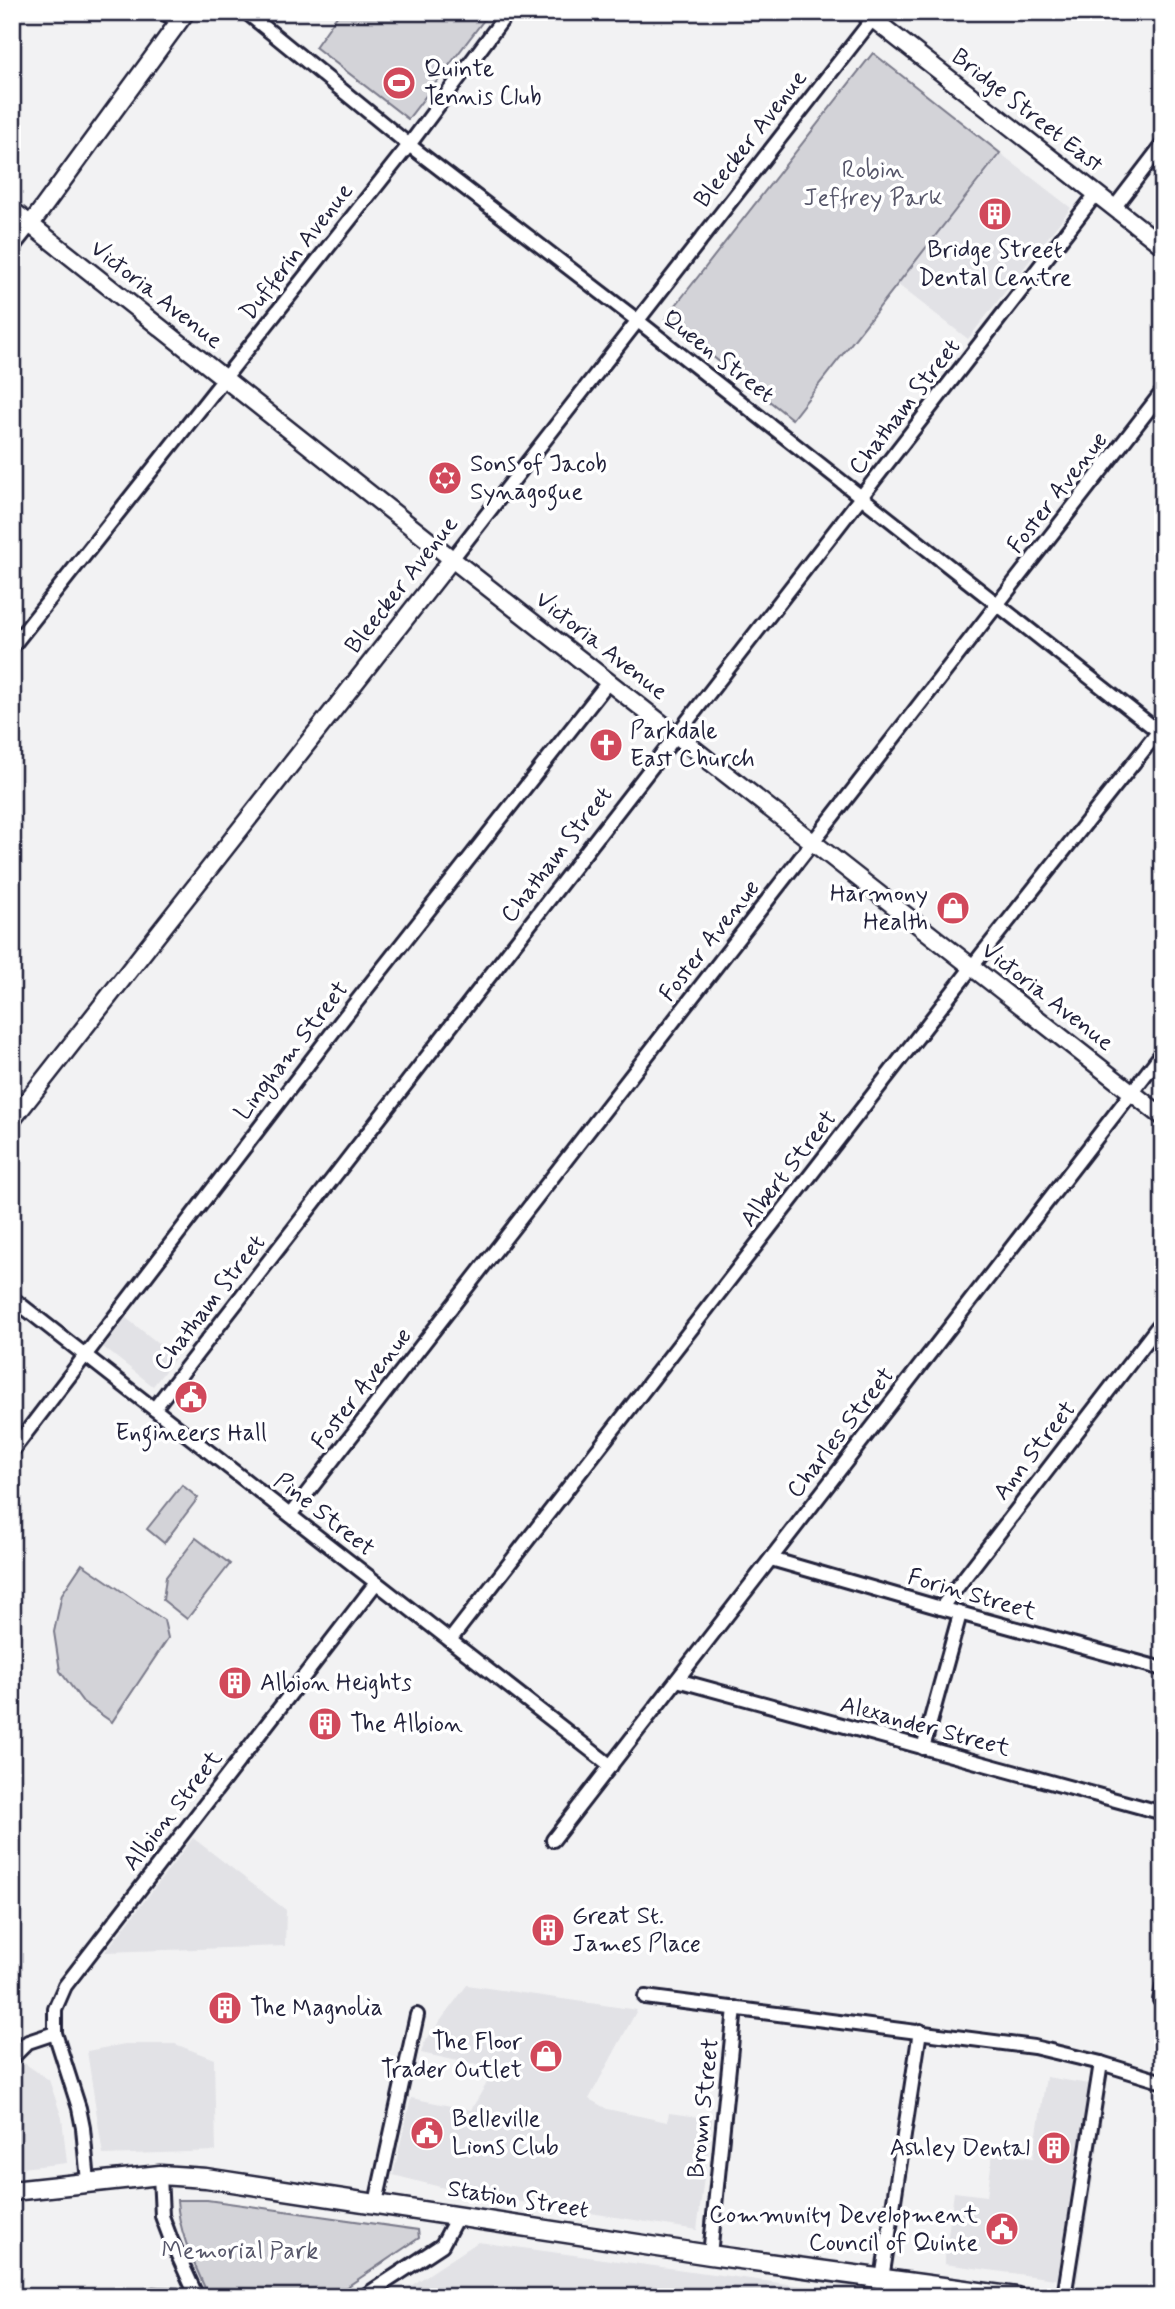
<svg xmlns="http://www.w3.org/2000/svg" width="1175" height="2309" font-family="Mynerve,sans-serif">
  <style>
    .built { fill: #e2e2e6 }
    .green { fill: #d3d3d8; stroke: #7a7a8a; stroke-width: 2 }
    .lines { fill: none; stroke-linecap: round; stroke-linejoin: round }
    .stream { stroke: #727282; stroke-width: 4.5 }
    .minor-casing { stroke: #22223b; stroke-width: 18 }
    .tertiary-casing { stroke: #22223b; stroke-width: 21 }
    .secondary-casing { stroke: #22223b; stroke-width: 23 }
    .minor { stroke: #fff; stroke-width: 12 }
    .tertiary { stroke: #fff; stroke-width: 16 }
    .secondary { stroke: #fff; stroke-width: 18 }
    .labels { text-anchor: middle; dominant-baseline: central; stroke-width: 7; stroke-linejoin: round; paint-order: stroke }
    .poi-label { font-size: 24px; fill: #22223b; stroke: #fff; text-anchor: start }
    .street-label { font-size: 24px; fill: #22223b; stroke: #fff }
    .park-label { font-size: 24px; fill: #57576a; stroke: #fff }
  </style>
  <rect width="100%" height="100%" fill="#f2f2f3"/>
  <filter id="ink" filterUnits="userSpaceOnUse"><feTurbulence type="fractalNoise" baseFrequency=".0143" numOctaves="2"/><feDisplacementMap in="SourceGraphic" scale="14" xChannelSelector="R" yChannelSelector="G"/><feConvolveMatrix kernelMatrix="1 2 1 2 8 2 1 2 1" color-interpolation-filters="sRGB"/></filter>
  <g filter="url(#ink)">
    <!-- built -->
    <g class="built">
      <polygon points="1000,153 1071,208 968,339 897,284"/>
      <polygon points="126,1318 176,1357 153,1386 103,1347"/>
      <polygon points="193,1838 286,1910 285,1946 105,1952"/>
      <polygon points="467,1985 637,2010 589,2099 607,2109 667,2122 669,2113 712,2119 697,2230 460,2192 393,2175 411,2098 471,2110 495,2069 421,2053 424,2043"/>
      <polygon points="125,2044 175,2044 214,2059 216,2151 103,2155 87,2051"/>
      <polygon points="24,2063 49,2080 62,2118 67,2163 12,2169 12,2077"/>
      <polygon points="1046,2077 1107,2087 1077,2282 944,2264 954,2192 987,2196 993,2152 1033,2158"/>
      <polygon points="478,2242 861,2294 861,2297 394,2297"/>
    </g>
    <!-- green -->
    <g class="green">
      <polygon points="340,12 490,12 408,119 315,47"/>
      <polygon points="873,53 1000,153 792,419 665,319"/>
      <polygon points="182,1485 198,1498 164,1543 147,1529"/>
      <polygon points="196,1538 230,1564 187,1619 163,1600 166,1577"/>
      <polygon points="82,1564 164,1620 168,1638 112,1722 83,1702 60,1671 54,1632 62,1594"/>
      <path d="M 177,2200 L 207,2200 L 418,2230 L 419,2238 L 332,2297 L 209,2297 C 195,2265 179,2235 177,2200 Z"/>
    </g>
    <g class="lines">
      <!-- stream -->
      <polyline class="stream" points="119,2297 153,2288 178,2289"/>
      <defs>
        <g id="minor">
          <polyline points="163,12 179,22"/>
          <polyline points="246,12 409,145 638,321 1163,735"/>
          <polyline points="1114,208 1163,144"/>
          <polyline points="12,248 31,224"/>
          <polyline points="452,559 878,12"/>
          <polyline points="12,647 409,145 508,12"/>
          <polyline points="12,1298 611,1766"/>
          <polyline points="154,1409 1096,194"/>
          <polyline points="12,1451 342,1020 609,681"/>
          <polyline points="290,1515 1163,391"/>
          <polyline points="771,1559 941,1608 1163,1669"/>
          <polyline points="941,1608 1163,1320"/>
          <polyline points="450,1640 982,954 1162,727"/>
          <polyline points="677,1680 1163,1813"/>
          <polyline points="923,1748 960,1614"/>
          <polyline points="553,1840 1163,1052"/>
          <polyline points="645,1997 1034,2047 1101,2063 1163,2082"/>
          <polyline points="1160,2000 1163,1987"/>
          <polyline points="12,2058 28,2042 55,2033"/>
          <polyline points="160,2175 162,2216 171,2240 197,2297"/>
          <polyline points="88,2182 83,2128 79,2108 55,2033 55,2009 65,1986 376,1583"/>
          <polyline points="376,2203 417,2015"/>
          <polyline points="710,2255 735,2008"/>
          <polyline points="882,2279 920,2031"/>
          <polyline points="363,2297 442,2245 458,2215"/>
          <polyline points="1064,2297 1101,2063"/>
        </g>
        <g id="tertiary">
          <polyline points="864,12 1163,246"/>
          <polyline points="12,210 452,559 1163,1117"/>
          <polyline points="31,224 186,12"/>
          <polyline points="12,1120 452,559"/>
        </g>
        <polyline id="secondary" points="12,2191 160,2175 206,2178 710,2255 1016,2297"/>
      </defs>
      <!-- minor casing -->
      <use href="#minor" class="minor-casing"/>
      <!-- tertiary casing -->
      <use href="#tertiary" class="tertiary-casing"/>
      <!-- secondary casing -->
      <use href="#secondary" class="secondary-casing"/>
      <!-- minor -->
      <use href="#minor" class="minor"/>
      <!-- tertiary -->
      <use href="#tertiary" class="tertiary"/>
      <!-- secondary -->
      <use href="#secondary" class="secondary"/>
    </g>
  </g>
  <!-- icons -->
  <defs>
    <symbol id="stadium-disc" viewBox="-11 -11 22 22"><circle r="9.5" fill="#d1495b" stroke="#fff"/><path d="M0-5a6.5 5 0 1 0 0 10a6.5 5 0 1 0 0-10ZM-3.5-1.8h7v3.6h-7Z" fill="#fff"/></symbol>
    <symbol id="building-disc" viewBox="-11 -11 22 22"><circle r="9.5" fill="#d1495b" stroke="#fff"/><path d="M-4-6H4V6H1V3H-1V6H-4ZM-2.5-4.3h1.7v1.8h-1.7ZM.8-4.3h1.7v1.8H.8ZM-2.5-1h1.7V.8h-1.7ZM.8-1h1.7V.8H.8Z" fill="#fff"/></symbol>
    <symbol id="synagogue-disc" viewBox="-11 -11 22 22"><circle r="9.5" fill="#d1495b" stroke="#fff"/><path d="M0-6.5L5.6 3.2H-5.6ZM0 6.5L5.6-3.2H-5.6Z" fill="#fff"/></symbol>
    <symbol id="church-disc" viewBox="-11 -11 22 22"><circle r="9.5" fill="#d1495b" stroke="#fff"/><path d="M-1.2-6h2.4v3.5h3.3v2.4h-3.3V6h-2.4V-.1h-3.3v-2.4h3.3Z" fill="#fff"/></symbol>
    <symbol id="shop-disc" viewBox="-11 -11 22 22"><circle r="9.5" fill="#d1495b" stroke="#fff"/><path d="M-5-2.5h2.3a2.7 3.5 0 0 1 5.4 0H5L5.5 6h-11ZM-1.5-2.5h3a1.5 2.3 0 0 0-3 0Z" fill="#fff"/></symbol>
    <symbol id="civic-disc" viewBox="-11 -11 22 22"><circle r="9.5" fill="#d1495b" stroke="#fff"/><path d="M-.6-6.5H3V-4.5H.6V-3L4-1V1h2V6H-6V1h2V-1L-.6-3ZM-1.2 2.5V6h2.4V2.5Z" fill="#fff"/></symbol>
  </defs>
  <g fill-rule="evenodd">
    <use href="#stadium-disc" x="380" y="64" width="38" height="38"/>
    <use href="#building-disc" x="976" y="195" width="38" height="38"/>
    <use href="#synagogue-disc" x="426" y="459" width="38" height="38"/>
    <use href="#church-disc" x="587" y="726" width="38" height="38"/>
    <use href="#shop-disc" x="934" y="889" width="38" height="38"/>
    <use href="#civic-disc" x="172" y="1378" width="38" height="38"/>
    <use href="#building-disc" x="216" y="1664" width="38" height="38"/>
    <use href="#building-disc" x="306" y="1705" width="38" height="38"/>
    <use href="#building-disc" x="529" y="1911" width="38" height="38"/>
    <use href="#building-disc" x="206" y="1989" width="38" height="38"/>
    <use href="#shop-disc" x="527" y="2037" width="38" height="38"/>
    <use href="#civic-disc" x="408" y="2114" width="38" height="38"/>
    <use href="#building-disc" x="1035" y="2129" width="38" height="38"/>
    <use href="#civic-disc" x="983" y="2210" width="38" height="38"/>
  </g>
  <g class="labels">
    <!-- poi labels -->
    <g class="poi-label">
      <text x="424" y="69">Quinte<tspan x="424" dy="28">Tennis Club</tspan></text>
      <text x="995" y="250" text-anchor="middle">Bridge Street<tspan x="995" dy="28">Dental Centre</tspan></text>
      <text x="470" y="464">Sons of Jacob<tspan x="470" dy="28">Synagogue</tspan></text>
      <text x="630" y="731">Parkdale<tspan x="630" dy="28">East Church</tspan></text>
      <text x="928" y="894" text-anchor="end">Harmony<tspan x="928" dy="28">Health</tspan></text>
      <text x="191" y="1433" text-anchor="middle">Engineers Hall</text>
      <text x="260" y="1683">Albion Heights</text>
      <text x="350" y="1724">The Albion</text>
      <text x="572" y="1916">Great St.<tspan x="572" dy="28">James Place</tspan></text>
      <text x="250" y="2008">The Magnolia</text>
      <text x="522" y="2042" text-anchor="end">The Floor<tspan x="522" dy="28">Trader Outlet</tspan></text>
      <text x="452" y="2119">Belleville<tspan x="452" dy="28">Lions Club</tspan></text>
      <text x="1030" y="2148" text-anchor="end">Ashley Dental</text>
      <text x="978" y="2215" text-anchor="end">Community Development<tspan x="978" dy="28">Council of Quinte</tspan></text>
    </g>
    <!-- street labels -->
    <g class="street-label">
      <text transform="translate(1027 111) rotate(38)">Bridge Street East</text>
      <text transform="translate(751 139) rotate(-52)">Bleecker Avenue</text>
      <text transform="translate(297 252) rotate(-52)">Dufferin Avenue</text>
      <text transform="translate(156 295) rotate(38)">Victoria Avenue</text>
      <text transform="translate(718 357) rotate(38)">Queen Street</text>
      <text transform="translate(905 407) rotate(-52)">Chatham Street</text>
      <text transform="translate(1058 493) rotate(-52)">Foster Avenue</text>
      <text transform="translate(402 585) rotate(-52)">Bleecker Avenue</text>
      <text transform="translate(601 646) rotate(38)">Victoria Avenue</text>
      <text transform="translate(557 855) rotate(-52)">Chatham Street</text>
      <text transform="translate(710 941) rotate(-52)">Foster Avenue</text>
      <text transform="translate(1047 997) rotate(38)">Victoria Avenue</text>
      <text transform="translate(292 1051) rotate(-52)">Lingham Street</text>
      <text transform="translate(789 1169) rotate(-52)">Albert Street</text>
      <text transform="translate(210 1303) rotate(-52)">Chatham Street</text>
      <text transform="translate(362 1389) rotate(-52)">Foster Avenue</text>
      <text transform="translate(841 1433) rotate(-52)">Charles Street</text>
      <text transform="translate(1035 1451) rotate(-52)">Ann Street</text>
      <text transform="translate(324 1515) rotate(38)">Pine Street</text>
      <text transform="translate(972 1595) rotate(16)">Forin Street</text>
      <text transform="translate(925 1727) rotate(15)">Alexander Street</text>
      <text transform="translate(173 1811) rotate(-52)">Albion Street</text>
      <text transform="translate(704 2108) rotate(-84)">Brown Street</text>
      <text transform="translate(518 2200) rotate(9)">Station Street</text>
    </g>
    <!-- park labels -->
    <g class="park-label">
      <text x="873" y="170">Robin<tspan x="873" dy="28">Jeffrey Park</tspan></text>
      <text x="240" y="2251">Memorial Park</text>
    </g>
  </g>
  <!-- margin -->
  <rect width="1175" height="2309" fill="none" stroke="#fff" stroke-width="42"/>
  <rect x="21" y="21" width="1133" height="2267" fill="none" stroke="#22223b" stroke-width="2.5" filter="url(#ink)"/>
</svg>
